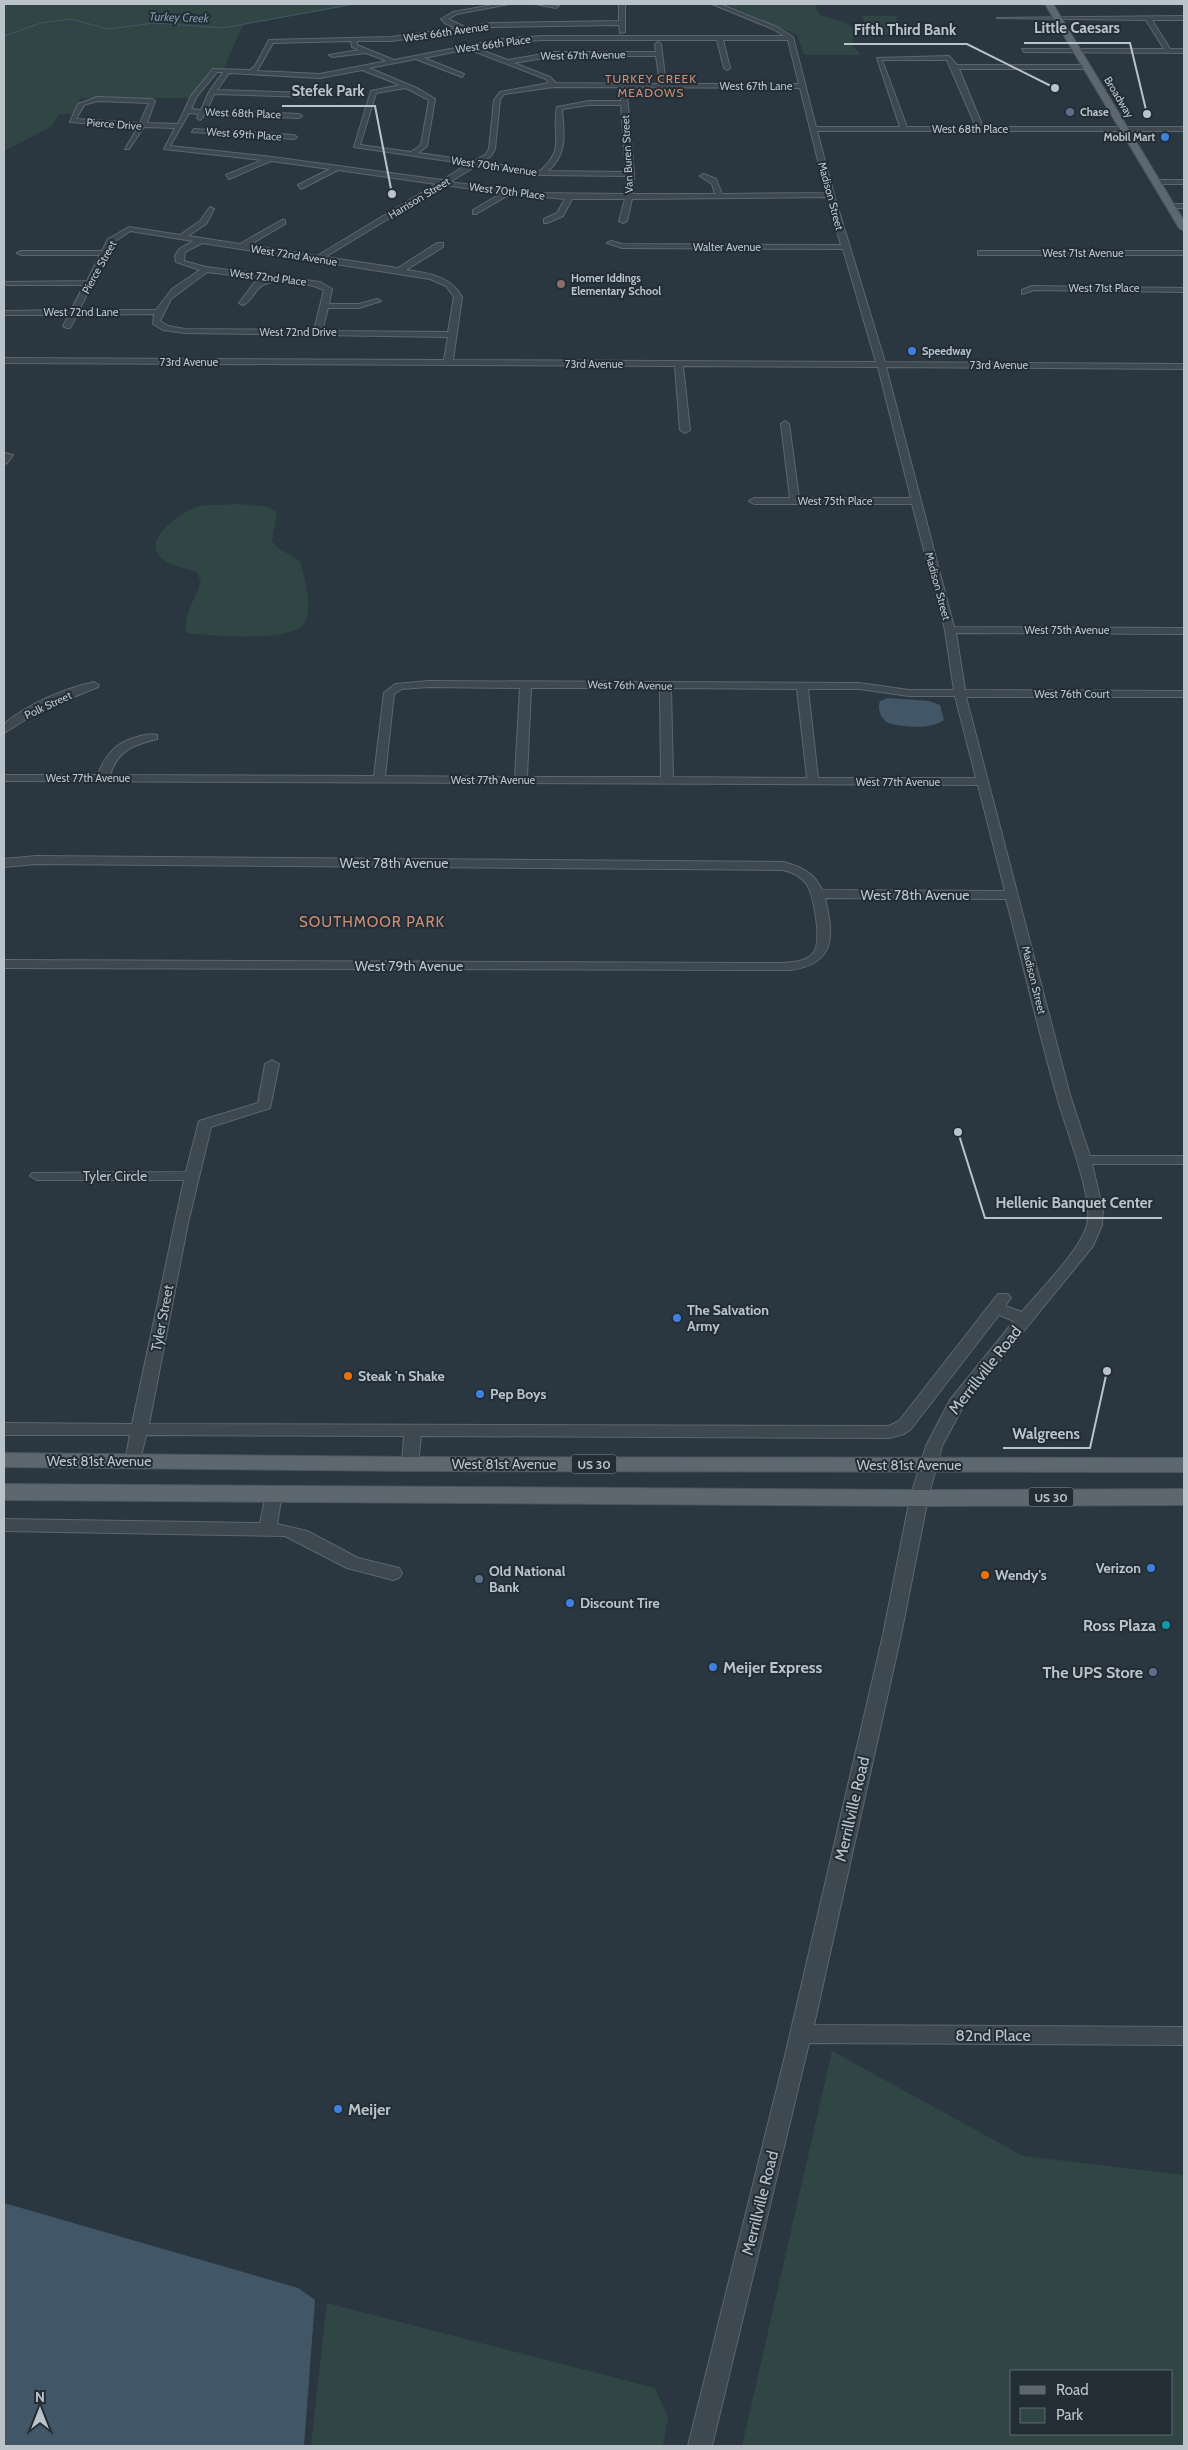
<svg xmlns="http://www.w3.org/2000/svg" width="1188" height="2450" font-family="Cabin,sans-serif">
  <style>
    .green { fill: #304644; fill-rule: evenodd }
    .water { fill: #415767 }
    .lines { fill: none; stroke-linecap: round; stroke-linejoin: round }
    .stream { stroke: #415767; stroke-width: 1 }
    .minor-casing { stroke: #5c666e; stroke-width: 2 }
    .major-casing { stroke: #4a545d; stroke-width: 2 }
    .minor { fill: #3e4850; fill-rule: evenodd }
    .major { fill: #5c6770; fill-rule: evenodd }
    .service-dot { fill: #5c6f8a; stroke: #222d36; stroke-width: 2 }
    .shop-dot { fill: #3f7fe0; stroke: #222d36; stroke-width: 2 }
    .education-dot { fill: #8d6e63; stroke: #222d36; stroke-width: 2 }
    .food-dot { fill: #e8710a; stroke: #222d36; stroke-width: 2 }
    .culture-dot { fill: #0f9aa8; stroke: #222d36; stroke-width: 2 }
    .labels { text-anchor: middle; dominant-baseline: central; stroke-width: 4; stroke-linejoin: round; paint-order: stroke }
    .far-street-label { font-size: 11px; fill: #bbc3ca; stroke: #222d36 }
    .far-poi-label { font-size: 11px; font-weight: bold; fill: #bbc3ca; stroke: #222d36; text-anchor: start }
    .far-water-label { font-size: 12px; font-style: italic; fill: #7f97aa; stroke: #222d36 }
    .far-neighbourhood-label { font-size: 12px; letter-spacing: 1px; fill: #cc8e74; stroke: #222d36 }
    .shield { fill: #222d36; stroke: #8d969e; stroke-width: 1 }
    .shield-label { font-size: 12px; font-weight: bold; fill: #bbc3ca }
    .street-label { font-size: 14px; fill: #bbc3ca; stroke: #222d36 }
    .poi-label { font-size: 14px; font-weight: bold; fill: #bbc3ca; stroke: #222d36; text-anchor: start }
    .neighbourhood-label { font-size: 15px; letter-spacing: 1px; fill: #cc8e74; stroke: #222d36 }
    .near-street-label { font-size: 16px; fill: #bbc3ca; stroke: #222d36 }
    .near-poi-label { font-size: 16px; font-weight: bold; fill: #bbc3ca; stroke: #222d36; text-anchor: end }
    .leader { fill: none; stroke: #bbc3ca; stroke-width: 2 }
    .callout-dot { fill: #bbc3ca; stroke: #222d36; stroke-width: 2 }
    .callout-label { font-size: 15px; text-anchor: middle; font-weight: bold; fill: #bbc3ca; stroke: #222d36; stroke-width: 4; stroke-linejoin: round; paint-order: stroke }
  </style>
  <rect width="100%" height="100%" fill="#2a3740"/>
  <!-- green -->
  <g class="green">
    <polygon points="4,4 358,4 243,25 224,68 211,69 190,98 81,98 72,114 59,114 51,127 4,151"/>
    <polygon points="726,4 814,4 820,15 844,22 855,28 852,45 861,55 804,55 797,35"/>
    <polygon points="862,16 896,16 903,34 869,34"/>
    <path d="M 240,504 L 269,507 L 277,512 L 272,541 L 278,548 L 301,562 C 304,578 313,607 305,622 C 294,644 208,635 186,633 C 183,615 196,598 201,581 L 196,572 C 186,568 171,566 163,559 C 138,541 183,510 200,506 C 213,504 227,505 240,504 Z"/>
    <path d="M 832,2051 L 1023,2156 L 1184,2175 L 1184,2446 L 742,2446 ZM 1172,2371 L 1172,2434 L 1012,2434 L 1012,2371 Z"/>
    <polygon points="327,2303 655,2388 668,2417 663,2446 311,2446"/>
  </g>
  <!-- water -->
  <g class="water">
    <path d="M 888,698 L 929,701 L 940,705 L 944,720 C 930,730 904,727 888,723 C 881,718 877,710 880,701 Z"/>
    <polygon points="4,2203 298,2288 315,2300 304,2446 4,2446"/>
  </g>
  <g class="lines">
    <!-- stream -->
    <polyline class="stream" points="4,36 41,23 71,19 108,29 154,23 223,28 354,4"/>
    <defs>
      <g id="minor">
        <path d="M 498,4 L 509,4 L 457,14 L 448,19 L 465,27 L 492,23 L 619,21 L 619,4 L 625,4 L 625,32 L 620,33 L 619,25 L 492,27 L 391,41 L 357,41 L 357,45 L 394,60 L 502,39 L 542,36 L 784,36 L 773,29 L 712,4 L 720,4 L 777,27 L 793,37 L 816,127 L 900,127 L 877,58 L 949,56 L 957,65 L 1087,65 L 1090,67 L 1087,69 L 959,69 L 983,127 L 1184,127 L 1184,131 L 817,131 L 834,195 L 885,362 L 1184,364 L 1184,369 L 886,367 L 954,627 L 1184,628 L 1184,634 L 956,633 L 965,690 L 1184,691 L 1184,697 L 966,697 L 1070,1095 L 1090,1156 L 1184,1156 L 1184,1164 L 1092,1164 L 1103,1210 L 1102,1225 L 1093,1246 L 965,1403 L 942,1446 L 928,1498 L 901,1635 L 814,2025 L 1184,2027 L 1184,2045 L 809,2043 L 712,2446 L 688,2446 L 785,2056 L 883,1635 L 910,1498 L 926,1446 L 950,1400 L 1014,1321 L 999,1315 L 911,1429 L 904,1434 L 889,1438 L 421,1436 L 418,1464 L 416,1468 L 404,1468 L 402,1464 L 404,1436 L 146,1435 L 139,1465 L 127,1465 L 125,1461 L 130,1435 L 4,1435 L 4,1423 L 132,1424 L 184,1180 L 37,1180 L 30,1176 L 32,1173 L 186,1172 L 199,1121 L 258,1103 L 265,1064 L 272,1060 L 279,1064 L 270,1108 L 211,1127 L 188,1223 L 149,1424 L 889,1426 L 899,1421 L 998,1294 L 1008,1294 L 1011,1298 L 1005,1306 L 1022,1312 C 1039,1291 1080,1251 1087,1225 C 1095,1199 1063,1122 1056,1093 C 1038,1029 1023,964 1006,899 L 825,898 C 834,936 836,964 790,970 L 4,968 L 4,960 L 782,963 C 793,962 807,962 814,952 C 822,940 814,895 806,883 C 800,876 792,872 783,870 L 36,864 L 4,867 L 4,859 L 36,856 L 784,862 C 801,867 815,873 822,890 L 1005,891 L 978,785 L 4,781 L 4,775 L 98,775 C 105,755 116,742 137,737 C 143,735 150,733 157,735 L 157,739 C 133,745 118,750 110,775 L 374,776 L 384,693 L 395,684 L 429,681 L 859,683 L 909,690 L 954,690 L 945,630 L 912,504 L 754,504 L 749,501 L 754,498 L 790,498 L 781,424 L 785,421 L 789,424 L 799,498 L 911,498 L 878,367 L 683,366 L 690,430 L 685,433 L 680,430 L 675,366 L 4,363 L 4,358 L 444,360 L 448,337 L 185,333 L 163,330 L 153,324 L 154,314 L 77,315 L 70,328 L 67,328 L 63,326 L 69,315 L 4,315 L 4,311 L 71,310 L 84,285 L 7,285 L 4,282 L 87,281 L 100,255 L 21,255 L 17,253 L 21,251 L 102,251 L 108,239 L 129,227 L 180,235 L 200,221 L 210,207 L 214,209 L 206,224 L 188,236 L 240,244 L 282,220 L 285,220 L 285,224 L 249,245 L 317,256 L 436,184 L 338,170 L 301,189 L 298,185 L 330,169 L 271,161 L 229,179 L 226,175 L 262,160 L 164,149 L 175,128 L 144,127 L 129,149 L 125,149 L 138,127 L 70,122 L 78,104 L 97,97 L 152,99 L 155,101 L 147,123 L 178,124 L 191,96 L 213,69 L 250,70 L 255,66 L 269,40 L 391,37 L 457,28 L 446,24 L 441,19 L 453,12 ZM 542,40 L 717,40 L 724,68 L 727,70 L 730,68 L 723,40 L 788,40 L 799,84 L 666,84 L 661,44 L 658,42 L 655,44 L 656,52 L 555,52 L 508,60 L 475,48 L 502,43 ZM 351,41 L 352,47 L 359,50 L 329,55 L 332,57 L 366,53 L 387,61 L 320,74 L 257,71 L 273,43 ZM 468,49 L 546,79 L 549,83 L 500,92 L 494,100 L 489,149 L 486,154 L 474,161 L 418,153 L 427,146 L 435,99 L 419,89 L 369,68 L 416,59 L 462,77 L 464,74 L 424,58 ZM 555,56 L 656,56 L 660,84 L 556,83 L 550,77 L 514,63 ZM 882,60 L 947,60 L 976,127 L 907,127 ZM 362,70 L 400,85 L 371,91 L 354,147 L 468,164 L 442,180 L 272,157 L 170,146 L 189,113 L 199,114 L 197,118 L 200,120 L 205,114 L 299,118 L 302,116 L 299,114 L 207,110 L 214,94 L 307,97 L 310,95 L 307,93 L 217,90 L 229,73 L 320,78 ZM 217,72 L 223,72 L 209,92 L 201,110 L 191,109 L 197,96 ZM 554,87 L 800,88 L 826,193 L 722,194 L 716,179 L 704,174 L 700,176 L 712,184 L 715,194 L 633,194 L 634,174 L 627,94 L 624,92 L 621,94 L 621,101 L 589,101 L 557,107 C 551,134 567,148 540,171 L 482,162 L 491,156 L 495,149 L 500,100 L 504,94 ZM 406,88 L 429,100 L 421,145 L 411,152 L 360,145 L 376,93 ZM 97,101 L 149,103 L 140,123 L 76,119 L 84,105 ZM 589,105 L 621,105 L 626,172 L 548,171 C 568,154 564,133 562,109 ZM 476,166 L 541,175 L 626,176 L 626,194 L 531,193 L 450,182 ZM 444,185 L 502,193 L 473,210 L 473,214 L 476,214 L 510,194 L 565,199 L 557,213 L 544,219 L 544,223 L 547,223 L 563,216 L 572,199 L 625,199 L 619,221 L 623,223 L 627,221 L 632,199 L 827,197 L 841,245 L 622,244 L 611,241 L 607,243 L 622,248 L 843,249 L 876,362 L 453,360 L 462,297 C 451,276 428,273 406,270 L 443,247 L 443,243 L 437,243 L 398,268 L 325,257 ZM 130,231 L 193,241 L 179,249 L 175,256 L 176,262 L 200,270 L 172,289 L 156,310 L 79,310 L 114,242 ZM 202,243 L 430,279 L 446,286 L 454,297 L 448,332 L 322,331 L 328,308 L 359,308 L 381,301 L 377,299 L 359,304 L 329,304 L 332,289 L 320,282 L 206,267 L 184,261 L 185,252 ZM 207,272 L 264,279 L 254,283 L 239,303 L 243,305 C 250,302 253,294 259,288 C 273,275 308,283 324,290 L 314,330 L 185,329 L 168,326 L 160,321 L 171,299 ZM 429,687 L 520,688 L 515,777 L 385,776 L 394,694 L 402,689 ZM 531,688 L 660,688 L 661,777 L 527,777 ZM 671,688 L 797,689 L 807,778 L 673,777 ZM 808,689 L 859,689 L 909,696 L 955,696 L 976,778 L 818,778 Z"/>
        <polygon points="535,4 559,6 556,8"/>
        <polygon points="1184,16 1184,20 1152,20 1170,49 1184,49 1184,53 1024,52 1022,49 1164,49 1146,20 997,18"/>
        <polygon points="194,129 294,135 297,137 294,139 192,132"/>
        <polygon points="1156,180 1184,180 1184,184 1153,184"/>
        <polygon points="1171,204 1184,204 1184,208 1168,208 1167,206"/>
        <polygon points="981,251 1184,251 1184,255 978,255 978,251"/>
        <polygon points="1032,286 1184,288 1184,292 1034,290 1022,294 1022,290"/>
        <polygon points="5,453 13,455 7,463 4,464"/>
        <path d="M 94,682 L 99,685 L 98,687 L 39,711 L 4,733 L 4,724 C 28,704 63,689 94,682 Z"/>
        <polygon points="273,1488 279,1490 282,1494 277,1524 307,1531 358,1558 399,1568 402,1573 399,1578 393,1580 347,1568 285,1536 4,1531 4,1519 260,1523 267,1490"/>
      </g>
      <g id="major">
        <polygon points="1045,4 1053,4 1184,221 1184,231 1179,228"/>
        <polygon points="4,1453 410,1457 1184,1458 1184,1472 410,1471 4,1467"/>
        <polygon points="4,1484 919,1490 1184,1489 1184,1505 919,1506 4,1500"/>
      </g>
    </defs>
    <!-- minor casing -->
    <use href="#minor" class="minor-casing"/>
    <!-- major casing -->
    <use href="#major" class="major-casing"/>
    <!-- minor -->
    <use href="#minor" class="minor"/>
    <!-- major -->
    <use href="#major" class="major"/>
  </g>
  <!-- markers -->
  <g class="service-dot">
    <circle cx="1070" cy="112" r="5"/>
    <circle cx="479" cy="1579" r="5"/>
    <circle cx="1153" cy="1672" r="5"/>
  </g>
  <g class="shop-dot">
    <circle cx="1165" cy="137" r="5"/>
    <circle cx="912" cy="351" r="5"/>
    <circle cx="677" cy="1318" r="5"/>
    <circle cx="480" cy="1394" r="5"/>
    <circle cx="1151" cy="1568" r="5"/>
    <circle cx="570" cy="1603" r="5"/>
    <circle cx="713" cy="1667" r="5"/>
    <circle cx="338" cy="2109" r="5"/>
  </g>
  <circle class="education-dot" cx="561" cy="284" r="5"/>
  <g class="food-dot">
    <circle cx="348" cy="1376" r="5"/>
    <circle cx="985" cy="1575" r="5"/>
  </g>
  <circle class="culture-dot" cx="1166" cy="1625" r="5"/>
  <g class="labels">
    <!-- far-street labels -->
    <g class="far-street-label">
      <text transform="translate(446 32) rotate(-8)">West 66th Avenue</text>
      <text transform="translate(493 44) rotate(-8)">West 66th Place</text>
      <text transform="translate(583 55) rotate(-1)">West 67th Avenue</text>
      <text x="756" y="86">West 67th Lane</text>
      <text transform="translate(1119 97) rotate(59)">Broadway</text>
      <text transform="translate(243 113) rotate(2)">West 68th Place</text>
      <text transform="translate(114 124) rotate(4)">Pierce Drive</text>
      <text x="970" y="129">West 68th Place</text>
      <text transform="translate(244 134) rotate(4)">West 69th Place</text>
      <text transform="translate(627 154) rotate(-93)">Van Buren Street</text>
      <text transform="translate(494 166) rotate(8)">West 70th Avenue</text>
      <text transform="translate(507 191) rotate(7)">West 70th Place</text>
      <text transform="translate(831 196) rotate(75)">Madison Street</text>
      <text transform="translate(419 198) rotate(-31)">Harrison Street</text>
      <text x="727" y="247">Walter Avenue</text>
      <text x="1083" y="253">West 71st Avenue</text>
      <text transform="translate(294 255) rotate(9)">West 72nd Avenue</text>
      <text transform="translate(99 267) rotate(-61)">Pierce Street</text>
      <text transform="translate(268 277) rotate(7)">West 72nd Place</text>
      <text x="1104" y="288">West 71st Place</text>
      <text x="81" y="312">West 72nd Lane</text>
      <text x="298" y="332">West 72nd Drive</text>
      <text x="189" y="362">73rd Avenue</text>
      <text x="594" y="364">73rd Avenue</text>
      <text x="999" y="365">73rd Avenue</text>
      <text x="835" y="501">West 75th Place</text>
      <text transform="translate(938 586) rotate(75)">Madison Street</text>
      <text x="1067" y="630">West 75th Avenue</text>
      <text transform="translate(630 685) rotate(1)">West 76th Avenue</text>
      <text x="1072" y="694">West 76th Court</text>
      <text transform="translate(48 705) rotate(-25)">Polk Street</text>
      <text x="88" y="778">West 77th Avenue</text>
      <text x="493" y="780">West 77th Avenue</text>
      <text x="898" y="782">West 77th Avenue</text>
      <text transform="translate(1034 980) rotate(76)">Madison Street</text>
    </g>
    <!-- far-poi labels -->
    <g class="far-poi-label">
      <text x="1080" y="112">Chase</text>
      <text x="1155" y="137" text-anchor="end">Mobil Mart</text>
      <text x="571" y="278">Homer Iddings<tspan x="571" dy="13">Elementary School</tspan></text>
      <text x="922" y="351">Speedway</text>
    </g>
    <!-- far-water labels -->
    <g class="far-water-label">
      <text transform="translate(179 17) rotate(2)">Turkey Creek</text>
    </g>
    <!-- far-neighbourhood labels -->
    <g class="far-neighbourhood-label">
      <text x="651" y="78">TURKEY CREEK<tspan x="651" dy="14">MEADOWS</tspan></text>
    </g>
    <!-- shield labels -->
    <g class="shield">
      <rect x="571.5" y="1454.5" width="45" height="19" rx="4"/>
      <rect x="1028.5" y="1487.5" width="45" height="19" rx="4"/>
    </g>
    <g class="shield-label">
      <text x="594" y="1464">US 30</text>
      <text x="1051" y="1497">US 30</text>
    </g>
    <!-- street labels -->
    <g class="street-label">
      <text x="394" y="863">West 78th Avenue</text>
      <text x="915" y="895">West 78th Avenue</text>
      <text x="409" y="966">West 79th Avenue</text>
      <text x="115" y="1176">Tyler Circle</text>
      <text transform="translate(162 1318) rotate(-79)">Tyler Street</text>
      <text x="99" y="1461">West 81st Avenue</text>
      <text x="504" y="1464">West 81st Avenue</text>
      <text x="909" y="1465">West 81st Avenue</text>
    </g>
    <!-- poi labels -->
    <g class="poi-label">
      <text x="687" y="1310">The Salvation<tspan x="687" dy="16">Army</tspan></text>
      <text x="358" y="1376">Steak 'n Shake</text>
      <text x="490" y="1394">Pep Boys</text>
      <text x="1141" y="1568" text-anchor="end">Verizon</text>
      <text x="489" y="1571">Old National<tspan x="489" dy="16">Bank</tspan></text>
      <text x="995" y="1575">Wendy's</text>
      <text x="580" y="1603">Discount Tire</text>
    </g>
    <!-- neighbourhood labels -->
    <g class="neighbourhood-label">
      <text x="372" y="922">SOUTHMOOR PARK</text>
    </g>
    <!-- near-street labels -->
    <g class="near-street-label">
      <text transform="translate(985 1370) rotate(-52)">Merrillville Road</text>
      <text transform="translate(852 1809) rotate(-77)">Merrillville Road</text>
      <text x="993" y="2035">82nd Place</text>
      <text transform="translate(760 2203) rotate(-76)">Merrillville Road</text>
    </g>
    <!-- near-poi labels -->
    <g class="near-poi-label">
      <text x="1156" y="1625">Ross Plaza</text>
      <text x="723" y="1667" text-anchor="start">Meijer Express</text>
      <text x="1143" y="1672">The UPS Store</text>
      <text x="348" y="2109" text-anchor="start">Meijer</text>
    </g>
  </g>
  <!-- callouts -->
  <path class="leader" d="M1147 114L1130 43H1024M1055 88L967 44H844M392 194L375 106H282M958 1132L985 1218H1162M1107 1371L1090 1448H1003"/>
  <g class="callout-dot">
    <circle cx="1147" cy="114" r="5"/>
    <circle cx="1055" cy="88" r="5"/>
    <circle cx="392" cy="194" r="5"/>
    <circle cx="958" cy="1132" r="5"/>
    <circle cx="1107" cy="1371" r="5"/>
  </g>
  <g class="callout-label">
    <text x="1077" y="33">Little Caesars</text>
    <text x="905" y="35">Fifth Third Bank</text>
    <text x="328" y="96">Stefek Park</text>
    <text x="1074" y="1208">Hellenic Banquet Center</text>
    <text x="1046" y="1439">Walgreens</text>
  </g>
  <!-- border -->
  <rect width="1188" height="2450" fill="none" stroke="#bbc3ca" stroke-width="10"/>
  <!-- legend -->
  <rect x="1010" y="2370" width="162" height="65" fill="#222d36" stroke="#5f6971"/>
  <rect x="1020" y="2386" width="25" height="8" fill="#5c6770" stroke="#5f6971"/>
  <text x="1056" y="2395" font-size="15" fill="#bbc3ca">Road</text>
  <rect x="1020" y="2408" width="25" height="15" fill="#304644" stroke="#5f6971"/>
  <text x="1056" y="2420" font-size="15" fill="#bbc3ca">Park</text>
  <!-- north arrow -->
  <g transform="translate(40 2410)" stroke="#222d36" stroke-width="4" paint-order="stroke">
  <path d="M0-4L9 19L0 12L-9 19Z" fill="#bbc3ca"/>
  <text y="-8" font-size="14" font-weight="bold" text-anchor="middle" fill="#bbc3ca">N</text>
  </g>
</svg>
